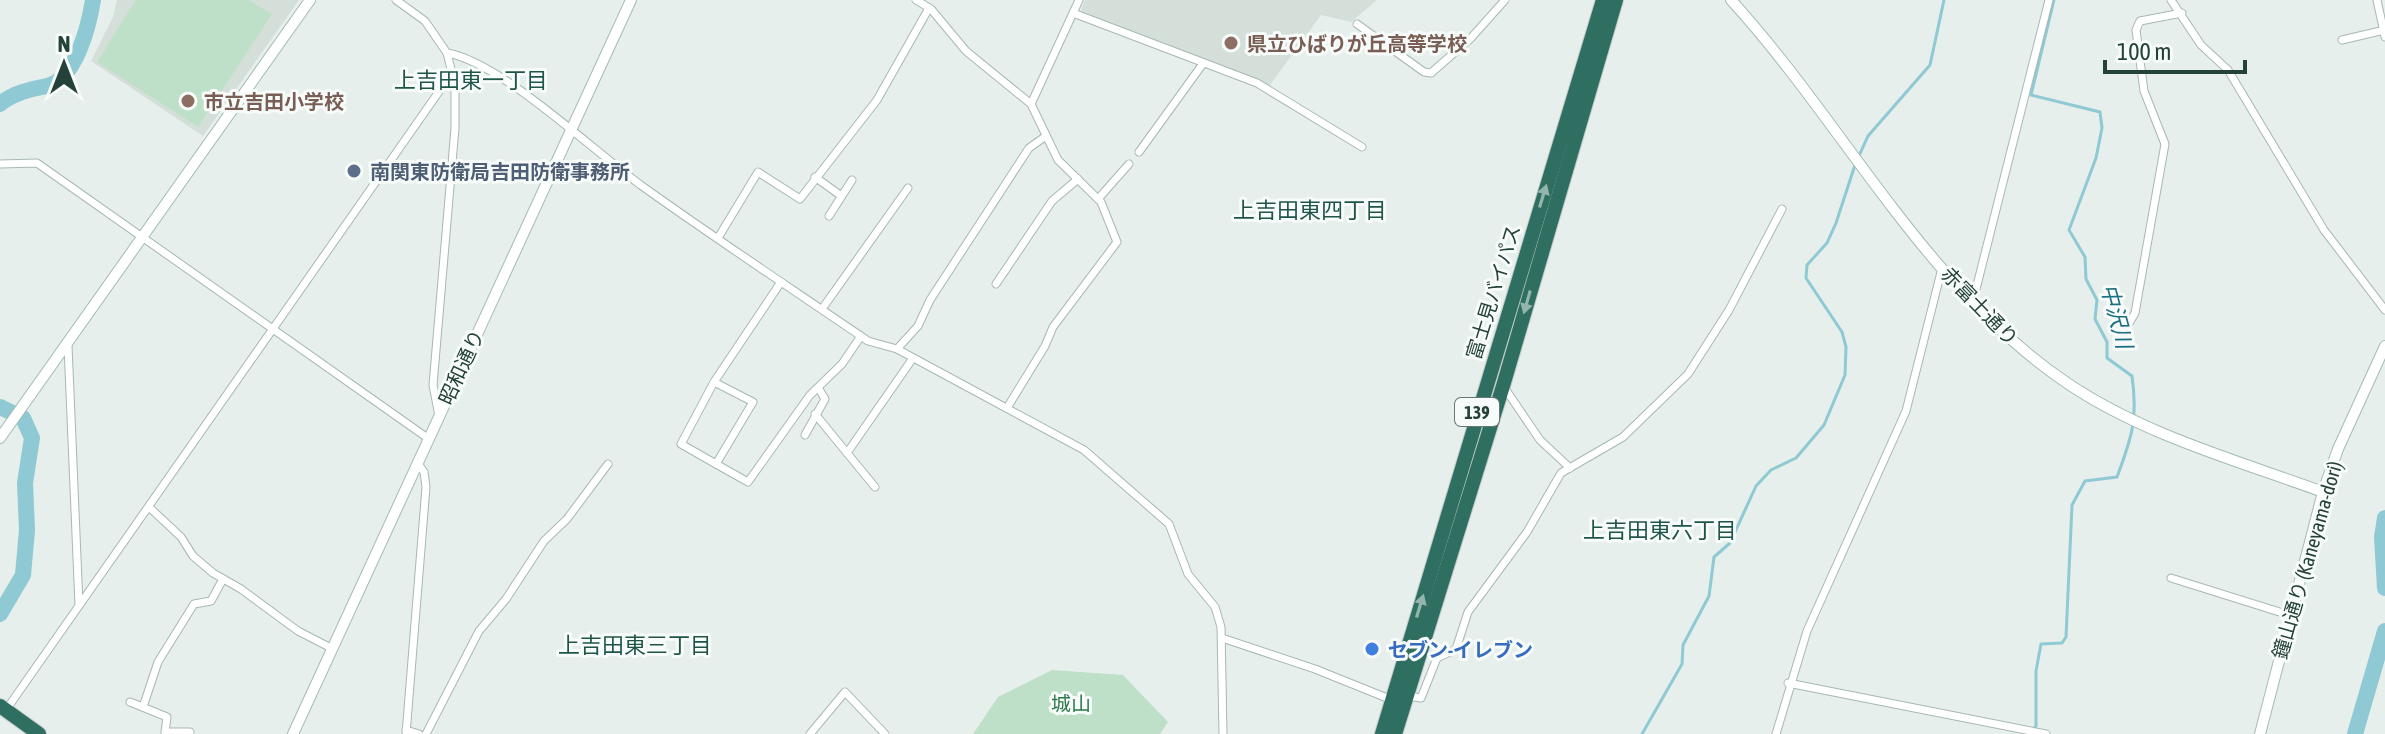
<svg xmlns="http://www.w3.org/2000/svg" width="2385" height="734" font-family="'Asap Condensed','Noto Sans JP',sans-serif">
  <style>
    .built { fill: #d4dfda }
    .green { fill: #bfe0c8 }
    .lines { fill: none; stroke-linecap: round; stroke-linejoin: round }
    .stream { stroke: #8ec9d4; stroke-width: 3 }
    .river { stroke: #8ec9d4; stroke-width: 16 }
    .street-casing { stroke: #a8b8b2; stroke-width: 9 }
    .secondary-casing { stroke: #a4bbb3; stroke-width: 12 }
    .highway-casing { stroke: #c2cac8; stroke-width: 16 }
    .street { stroke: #fff; stroke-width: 7 }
    .secondary { stroke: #fff; stroke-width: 10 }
    .highway { stroke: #2f6f62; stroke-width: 14 }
    .oneway { fill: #93b5ae }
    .education-dot { fill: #8d6e63; stroke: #f7fbf9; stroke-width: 3 }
    .service-dot { fill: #5c6f8a; stroke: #f7fbf9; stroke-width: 3 }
    .shop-dot { fill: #3f7fe0; stroke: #f7fbf9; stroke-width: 3 }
    .labels { text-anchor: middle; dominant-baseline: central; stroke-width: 6; stroke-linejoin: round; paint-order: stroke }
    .shield { fill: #f7fbf9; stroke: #637a73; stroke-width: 2 }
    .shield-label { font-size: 18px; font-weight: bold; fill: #24423a }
    .education-label { font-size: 20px; font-weight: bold; fill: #785e54; stroke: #f7fbf9; text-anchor: start }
    .service-label { font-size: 20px; font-weight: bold; fill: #4e5e75; stroke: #f7fbf9; text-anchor: start }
    .street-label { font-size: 20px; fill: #24423a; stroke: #f7fbf9 }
    .shop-label { font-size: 20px; font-weight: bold; fill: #366cbe; stroke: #f7fbf9; text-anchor: start }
    .park-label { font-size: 20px; fill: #2d7a4b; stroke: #f7fbf9 }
    .neighbourhood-label { font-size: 22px; fill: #1f5548; stroke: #f7fbf9 }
    .water-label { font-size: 22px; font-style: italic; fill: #1c6f80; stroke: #f7fbf9 }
  </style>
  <rect width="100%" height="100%" fill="#e6efeb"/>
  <!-- built -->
  <g class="built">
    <polygon points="117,0 299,0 203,136 91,61 113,17"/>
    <polygon points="1085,0 1377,0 1351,22 1321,15 1270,85 1083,13 1081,10"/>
  </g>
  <!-- green -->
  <g class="green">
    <polygon points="136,0 249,0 272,14 198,127 97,62"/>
    <polygon points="1052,670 1123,675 1168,722 1160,734 973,734 998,697"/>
  </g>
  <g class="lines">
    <!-- stream -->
    <g class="stream">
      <polyline points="1858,158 1868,136 1930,65 1944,0"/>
      <path d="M 2032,731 L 2036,726 L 2036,671 L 2041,644 L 2062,643 L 2066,637 L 2072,505 L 2085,481 L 2117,477 C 2132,437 2138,419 2132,376 L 2107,358 L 2107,342 L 2095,319 L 2097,300 L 2086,279 L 2085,257 L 2069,230 L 2096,158 L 2102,128 L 2100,112 L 2031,95 L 2054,0"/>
      <polyline points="1642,734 1682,664 1683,645 1709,596 1714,557 1730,543 1756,486 1771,470 1796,458 1824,425 1845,375 1846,347 1842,332 1806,278 1807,265 1827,243 1836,223 1855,165"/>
    </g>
    <!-- river -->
    <g class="river">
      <path d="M 0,104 C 13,93 31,89 47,86 C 76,79 89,25 93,0"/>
      <polyline points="0,407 23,418 32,438 25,483 27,530 23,575 0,614"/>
      <polyline points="2385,518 2382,537 2385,588"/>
      <polyline points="2355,734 2385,631"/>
    </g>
    <defs>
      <g id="street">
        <polyline points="396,0 425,21 447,53 455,85 455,128 433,385 439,416"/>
        <polyline points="916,0 931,9 966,51 1031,104 1058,160 1101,202 1117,242 1053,327 1045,346 1007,408"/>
        <polyline points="2171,0 2201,45 2228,70 2324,230 2385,310"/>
        <polyline points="2377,0 2385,37"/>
        <polyline points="1073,13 1257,83 1362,147"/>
        <polyline points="1357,24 1424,72 1431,73 1471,38 1505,0"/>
        <polyline points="2342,40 2385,30"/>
        <path d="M 447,53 C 501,62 593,151 642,186 C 716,239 792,289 868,341 L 897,349 L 1084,450 L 1169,524 L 1188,574 L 1215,607 L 1221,627 L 1223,734"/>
        <polyline points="1031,104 1079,0"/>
        <polyline points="1139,152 1202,65"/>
        <polyline points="0,164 37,163 429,439"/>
        <polyline points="815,177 840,195"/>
        <polyline points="1098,199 1129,164"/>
        <polyline points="829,216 852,180"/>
        <polyline points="718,238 758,172 800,199 877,100 929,8"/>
        <polyline points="996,284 1052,201 1078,179"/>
        <polyline points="1973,301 2049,0"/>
        <polyline points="822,309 908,188"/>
        <polyline points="2128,325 2135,313 2165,144 2144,91 2136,30 2140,21 2182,13"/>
        <polyline points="68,346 79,605"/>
        <polyline points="897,349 918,326 930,300 1029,148 1046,136"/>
        <polyline points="714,382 753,402 716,464 681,444 714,382 781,282"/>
        <polyline points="1504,387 1540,440 1570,468"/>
        <polyline points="815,414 875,487"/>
        <polyline points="805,435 825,399 819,389"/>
        <polyline points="847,453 913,358"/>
        <polyline points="716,464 748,482 810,395 842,364 861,336"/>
        <polyline points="150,508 181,537 193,556 213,573 241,589 298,631 333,649"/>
        <polyline points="2171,578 2289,615"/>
        <polyline points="1222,638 1315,669 1392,700"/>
        <polyline points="1788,683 2046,734"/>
        <polyline points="1407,696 1421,698 1437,658 1456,649 1468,612 1527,532 1561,473 1623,437 1688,374 1729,310 1782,209"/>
        <polyline points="130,702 167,717 165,732 190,732"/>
        <polyline points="143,707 158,662 194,604 211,601 223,579"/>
        <polyline points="6,710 452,73"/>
        <polyline points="406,730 419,734"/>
        <polyline points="406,734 426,487 424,472 417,462"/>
        <polyline points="426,734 479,631 506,599 544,541 567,519 608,464"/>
        <polyline points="810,734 845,692 885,734"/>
        <polyline points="1776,734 1807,631 1906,411 1942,268"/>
      </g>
      <g id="secondary">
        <path d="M 1731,0 C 1845,125 1924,286 2067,383 C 2144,435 2236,460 2323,492"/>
        <polyline points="0,438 310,0"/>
        <polyline points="293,734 631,0"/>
        <polyline points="2260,734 2323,492 2338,449 2385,346"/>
      </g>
      <g id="highway">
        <polyline points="0,706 39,734"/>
        <polyline points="1382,734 1603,0"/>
        <polyline points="1395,734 1503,386 1616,0"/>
      </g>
    </defs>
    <!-- street casing -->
    <use href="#street" class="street-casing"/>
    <!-- secondary casing -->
    <use href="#secondary" class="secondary-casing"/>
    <!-- highway casing -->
    <use href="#highway" class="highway-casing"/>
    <!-- street -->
    <use href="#street" class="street"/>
    <!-- secondary -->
    <use href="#secondary" class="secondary"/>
    <!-- highway -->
    <use href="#highway" class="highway"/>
  </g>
  <!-- one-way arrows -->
  <defs><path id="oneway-solid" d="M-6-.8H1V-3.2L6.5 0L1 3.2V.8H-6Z" transform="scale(2)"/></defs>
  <g class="oneway">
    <use href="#oneway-solid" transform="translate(1543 196) rotate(-73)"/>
    <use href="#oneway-solid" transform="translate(1527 302) rotate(106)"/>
    <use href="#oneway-solid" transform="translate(1420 606) rotate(-73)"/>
  </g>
  <!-- markers -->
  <g class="education-dot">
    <circle cx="1231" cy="43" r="8"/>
    <circle cx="188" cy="101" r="8"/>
  </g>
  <circle class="service-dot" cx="354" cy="171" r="8"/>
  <circle class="shop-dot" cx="1372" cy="649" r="8"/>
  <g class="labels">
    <!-- shield labels -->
    <rect class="shield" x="1455" y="398" width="44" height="28" rx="6"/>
    <g class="shield-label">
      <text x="1477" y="412">139</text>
    </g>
    <!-- education labels -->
    <g class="education-label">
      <text x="1247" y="43">県立ひばりが丘高等学校</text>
      <text x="204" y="101">市立吉田小学校</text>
    </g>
    <!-- service labels -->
    <g class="service-label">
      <text x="370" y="171">南関東防衛局吉田防衛事務所</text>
    </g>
    <!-- street labels -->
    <g class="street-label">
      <text transform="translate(1493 292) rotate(-73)">富士見バイパス</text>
      <text transform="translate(1980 306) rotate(46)">赤富士通り</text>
      <text transform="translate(461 367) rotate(-65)">昭和通り</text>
      <text transform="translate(2307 560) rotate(-74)">鐘山通り (Kaneyama-dori)</text>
    </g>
    <!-- shop labels -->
    <g class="shop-label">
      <text x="1388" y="649">セブン-イレブン</text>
    </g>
    <!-- park labels -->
    <g class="park-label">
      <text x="1071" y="703">城山</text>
    </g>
    <!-- neighbourhood labels -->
    <g class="neighbourhood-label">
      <text x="471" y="80">上吉田東一丁目</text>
      <text x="1310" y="210">上吉田東四丁目</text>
      <text x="1660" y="530">上吉田東六丁目</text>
      <text x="635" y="645">上吉田東三丁目</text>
    </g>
    <!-- water labels -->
    <g class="water-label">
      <text transform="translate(2117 316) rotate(75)">中沢川</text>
    </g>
  </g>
  <!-- north arrow -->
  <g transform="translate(64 64)" stroke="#f7fbf9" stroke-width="6" paint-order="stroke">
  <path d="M0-6L14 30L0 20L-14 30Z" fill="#24423a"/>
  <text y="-12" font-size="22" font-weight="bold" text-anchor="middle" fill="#24423a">N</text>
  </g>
  <!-- scale -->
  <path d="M2105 60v12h140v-12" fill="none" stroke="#24423a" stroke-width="4"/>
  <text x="2117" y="60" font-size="24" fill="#24423a" stroke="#f7fbf9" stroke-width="6" paint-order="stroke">100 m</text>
</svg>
